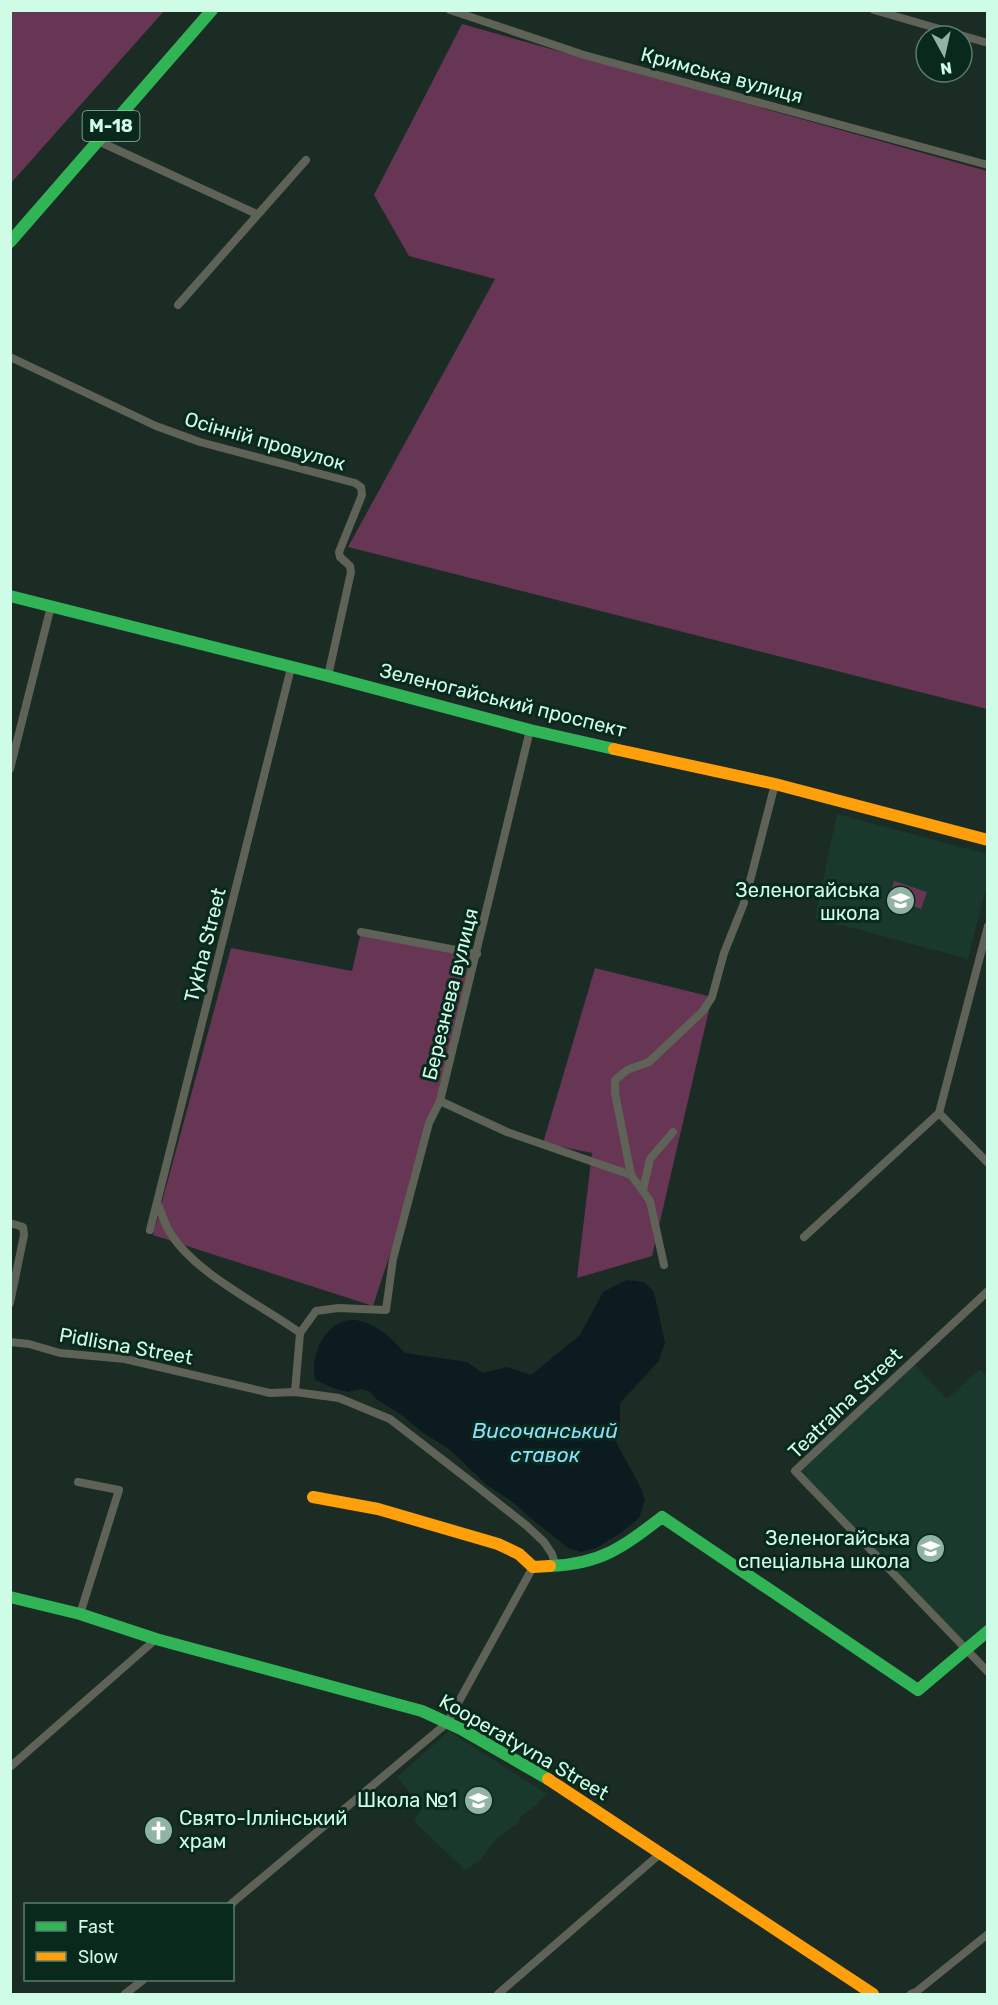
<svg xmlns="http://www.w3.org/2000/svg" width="998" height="2005" font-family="Rubik,sans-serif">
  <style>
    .built { fill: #19392c }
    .green { fill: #663654 }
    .water { fill: #0b1b20 }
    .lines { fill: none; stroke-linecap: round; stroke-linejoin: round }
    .street { stroke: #5f6256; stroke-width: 8 }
    .fast { stroke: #30b455; stroke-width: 12 }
    .slow { stroke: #ff9f0a; stroke-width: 12 }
    .labels { text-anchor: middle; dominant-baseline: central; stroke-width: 6; stroke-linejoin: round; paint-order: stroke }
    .shield { fill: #09291d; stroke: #94bdaa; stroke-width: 1.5 }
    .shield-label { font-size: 18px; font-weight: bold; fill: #cffce7 }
    .street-label { font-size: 20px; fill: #cffce7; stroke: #09291d }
    .poi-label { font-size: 20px; fill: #cffce7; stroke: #09291d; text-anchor: end }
    .water-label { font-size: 21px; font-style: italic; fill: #8cdefd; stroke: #09291d }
  </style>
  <rect width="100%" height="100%" fill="#1b2c25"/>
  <!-- built -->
  <g class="built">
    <polygon points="837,814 987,854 987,884 968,959 815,918"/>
    <polygon points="914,1364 947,1399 980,1369 988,1377 987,1627 966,1646 800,1471"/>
    <polygon points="449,1731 547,1794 535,1806 520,1817 519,1822 496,1839 481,1859 466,1871 414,1821 422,1808 397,1777"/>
  </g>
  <!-- green -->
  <g class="green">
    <polygon points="11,10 164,11 11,183 10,11"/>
    <polygon points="462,24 987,171 987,709 348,547 495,279 409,256 374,195"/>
    <polygon points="894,881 927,892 921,909 889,898"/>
    <polygon points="361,932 477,954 440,1101 373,1306 153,1235 231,948 352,971"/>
    <polygon points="595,968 712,997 652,1256 577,1278 592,1153 543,1143"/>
  </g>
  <!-- water -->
  <path class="water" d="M 627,1280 L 644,1282 L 654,1292 L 665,1343 L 658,1362 L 620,1403 L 620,1421 L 616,1442 L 641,1488 L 645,1500 L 639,1518 L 622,1532 L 596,1548 L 581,1552 L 568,1548 L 527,1515 L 514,1503 L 487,1485 L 449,1449 L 422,1432 L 402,1415 L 376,1399 L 369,1391 L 361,1389 L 347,1392 L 333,1388 L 315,1380 C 312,1366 315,1352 322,1340 C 347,1301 382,1327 405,1353 L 467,1362 L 483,1373 L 507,1367 L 531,1375 L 580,1335 L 603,1292 Z"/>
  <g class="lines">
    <!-- street -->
    <g class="street">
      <polyline points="450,10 584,55 988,165"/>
      <polyline points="874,10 988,43"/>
      <polyline points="98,141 257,214"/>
      <polyline points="178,305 306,160"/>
      <polyline points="10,357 156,426 200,442 355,483 361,487 362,495 339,552 340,557 350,566 351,572 328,676"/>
      <polyline points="530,730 440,1101 507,1132 631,1175"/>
      <polyline points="10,769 51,606"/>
      <polyline points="750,881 775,784"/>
      <polyline points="361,932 477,954"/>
      <polyline points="939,1113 988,1163"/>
      <polyline points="643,1190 650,1159 673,1132"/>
      <path d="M 157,1203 C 161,1211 164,1221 168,1229 C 191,1272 262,1305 300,1333"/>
      <polyline points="10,1223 23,1227 24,1235 10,1303"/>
      <polyline points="150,1230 291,668"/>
      <polyline points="804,1237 939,1113 988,926"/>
      <polyline points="664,1265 650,1201 631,1175 615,1093 615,1080 627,1070 649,1062 703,1011 712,997 724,953 744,903"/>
      <polyline points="988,1291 795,1471 988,1672"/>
      <polyline points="10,1342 29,1344 60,1353 125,1359 270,1393 295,1392 339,1398 390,1419 474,1484 527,1526 544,1542 552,1554 556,1567"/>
      <polyline points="295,1392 300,1333 316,1311 338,1308 386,1310 393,1259 429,1123 440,1101"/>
      <polyline points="78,1482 119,1490 80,1614"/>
      <polyline points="10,1767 156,1639"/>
      <polyline points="231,1904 447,1723 533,1567"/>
      <polyline points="125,1994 143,1980"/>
      <polyline points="498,1994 661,1853"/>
      <polyline points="911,1994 916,1992 988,1934"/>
    </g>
    <!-- fast -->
    <g class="fast">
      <polyline points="10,242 212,10"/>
      <polyline points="10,596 328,676 530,730 614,749"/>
      <path d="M 550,1566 C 601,1564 623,1547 662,1517 L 918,1690 L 988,1631"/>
      <polyline points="10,1597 80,1614 156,1639 422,1711 461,1729 548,1779"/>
    </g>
    <!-- slow -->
    <g class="slow">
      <polyline points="614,749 775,784 988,840"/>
      <polyline points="313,1497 378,1509 498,1544 519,1554 533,1567 550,1566"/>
      <polyline points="548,1779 873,1994"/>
    </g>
  </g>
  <!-- icons -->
  <defs>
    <symbol id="school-disc" viewBox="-11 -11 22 22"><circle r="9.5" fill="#90b3a3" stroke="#09291d"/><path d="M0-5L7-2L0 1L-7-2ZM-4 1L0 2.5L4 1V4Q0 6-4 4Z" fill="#fff"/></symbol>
    <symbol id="church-disc" viewBox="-11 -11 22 22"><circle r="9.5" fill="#90b3a3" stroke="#09291d"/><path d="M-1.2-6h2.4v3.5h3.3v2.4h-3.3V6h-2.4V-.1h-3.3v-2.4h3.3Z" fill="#fff"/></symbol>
  </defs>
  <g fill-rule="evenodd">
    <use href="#school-disc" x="884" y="884" width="33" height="33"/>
    <use href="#school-disc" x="914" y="1532" width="33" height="33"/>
    <use href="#school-disc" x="462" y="1784" width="33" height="33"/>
    <use href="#church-disc" x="142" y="1814" width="33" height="33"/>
  </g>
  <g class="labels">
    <!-- shield labels -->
    <rect class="shield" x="82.5" y="111" width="57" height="30" rx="4.5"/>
    <g class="shield-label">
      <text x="111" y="126">М-18</text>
    </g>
    <!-- street labels -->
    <g class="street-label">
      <text transform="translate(722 75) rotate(15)">Кримська вулиця</text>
      <text transform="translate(265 441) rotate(16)">Осінній провулок</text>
      <text transform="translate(503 700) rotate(14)">Зеленогайський проспект</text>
      <text transform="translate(205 945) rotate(-76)">Tykha Street</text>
      <text transform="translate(450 994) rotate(-76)">Березнева вулиця</text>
      <text transform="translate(126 1346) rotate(10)">Pidlisna Street</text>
      <text transform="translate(845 1403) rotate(-44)">Teatralna Street</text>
      <text transform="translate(524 1747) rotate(30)">Kooperatyvna Street</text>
    </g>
    <!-- poi labels -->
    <g class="poi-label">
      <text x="880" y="890">Зеленогайська<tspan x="880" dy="23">школа</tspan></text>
      <text x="910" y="1538">Зеленогайська<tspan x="910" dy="23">спеціальна школа</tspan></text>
      <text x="457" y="1800">Школа №1</text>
      <text x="179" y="1818" text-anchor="start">Свято-Іллінський<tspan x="179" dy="23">храм</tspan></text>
    </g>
    <!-- water labels -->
    <g class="water-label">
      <text x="545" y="1430">Височанський<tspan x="545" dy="24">ставок</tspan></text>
    </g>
  </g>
  <!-- border -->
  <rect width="998" height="2005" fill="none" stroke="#cffce7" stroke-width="24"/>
  <!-- legend -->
  <rect x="24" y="1903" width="210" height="78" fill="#09291d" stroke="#587d6e" stroke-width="1.5"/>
  <rect x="36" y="1922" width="30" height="9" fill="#30b455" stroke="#587d6e" stroke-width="1.5"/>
  <text x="78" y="1933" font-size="18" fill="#cffce7">Fast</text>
  <rect x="36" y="1952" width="30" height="9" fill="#ff9f0a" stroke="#587d6e" stroke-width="1.5"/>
  <text x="78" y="1963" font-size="18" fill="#cffce7">Slow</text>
  <!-- north arrow -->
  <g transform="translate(944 54) rotate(172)"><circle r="28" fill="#09291d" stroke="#587d6e" stroke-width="1.5"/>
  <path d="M0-4.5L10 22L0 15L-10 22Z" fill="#90b3a3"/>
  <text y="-9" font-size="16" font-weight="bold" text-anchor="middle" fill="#cffce7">N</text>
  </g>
</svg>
